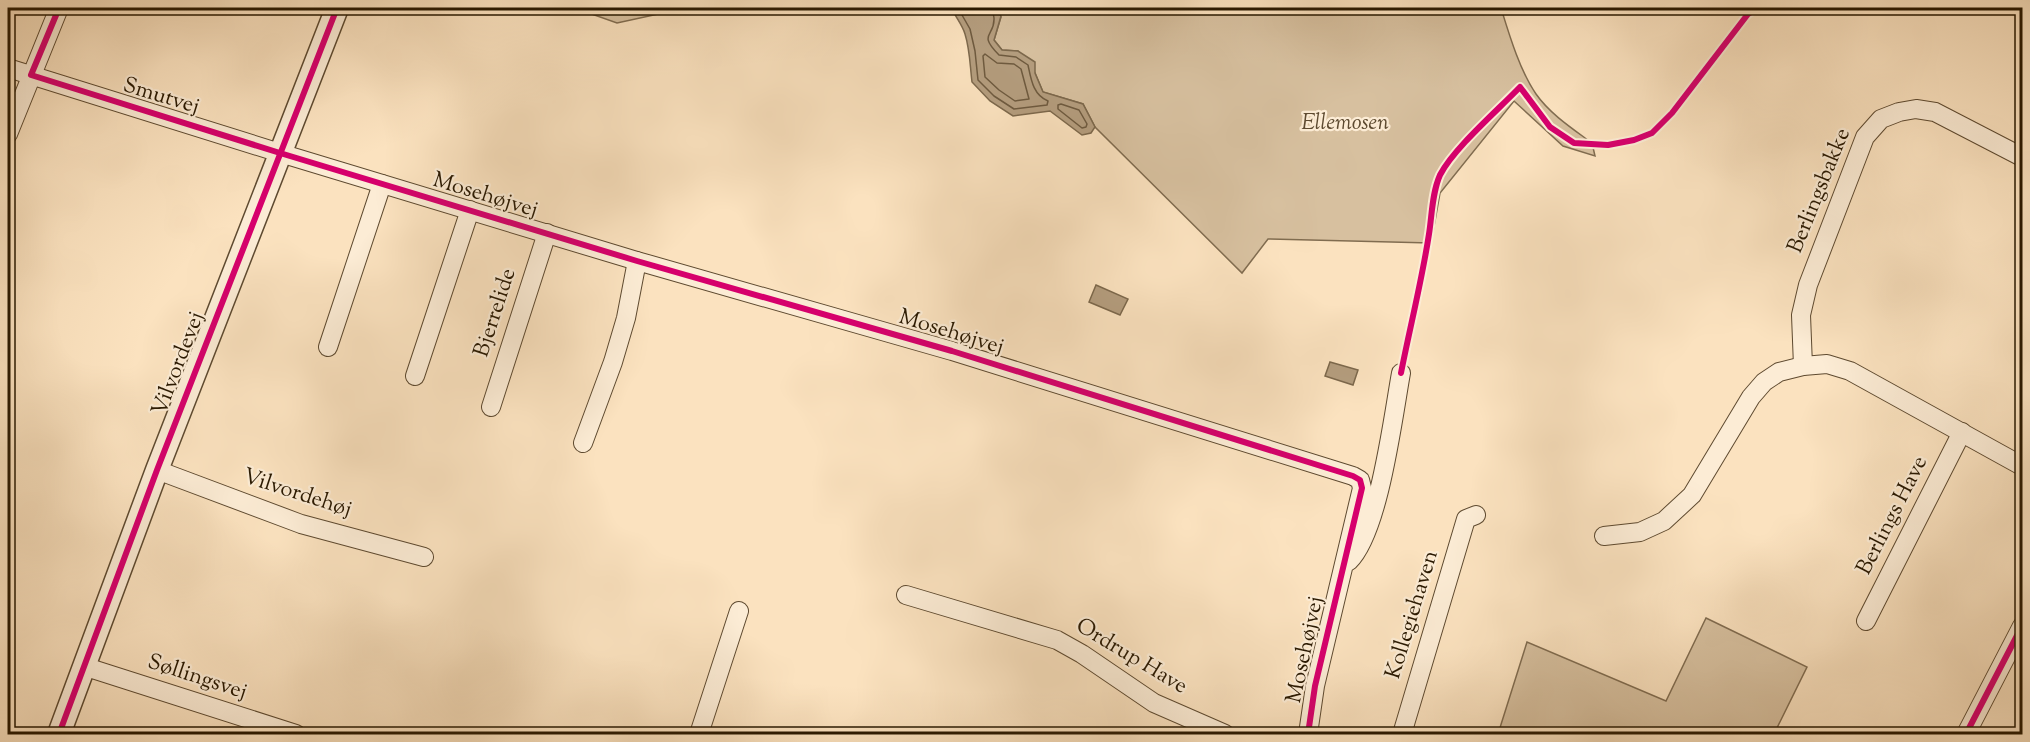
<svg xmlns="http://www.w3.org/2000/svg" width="2030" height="742" font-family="'Sorts Mill Goudy',serif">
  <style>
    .green { fill: #d7c09f; stroke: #806c50; stroke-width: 1.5 }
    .water { fill: #b49d7e; stroke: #7c684c; stroke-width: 1.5 }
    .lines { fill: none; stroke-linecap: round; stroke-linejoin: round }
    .shore { stroke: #6e5a3f; stroke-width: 1.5 }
    .minor-casing { stroke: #5e4a30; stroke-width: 20 }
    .tertiary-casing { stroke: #5e4a30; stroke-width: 25 }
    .minor { stroke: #fcecd5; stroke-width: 18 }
    .tertiary { stroke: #fcecd5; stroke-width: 22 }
    .cycleway-casing { stroke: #fcecd5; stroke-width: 10 }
    .cycleway { stroke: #d6006c; stroke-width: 6 }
    .labels { text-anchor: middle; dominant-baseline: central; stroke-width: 4.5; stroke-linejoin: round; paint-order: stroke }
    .street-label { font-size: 22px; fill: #291800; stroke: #fcecd5 }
    .park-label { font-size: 22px; font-style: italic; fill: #5d4a30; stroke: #fcecd5 }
  </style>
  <rect width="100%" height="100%" fill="#fbe2bf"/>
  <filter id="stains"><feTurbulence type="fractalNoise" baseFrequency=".00333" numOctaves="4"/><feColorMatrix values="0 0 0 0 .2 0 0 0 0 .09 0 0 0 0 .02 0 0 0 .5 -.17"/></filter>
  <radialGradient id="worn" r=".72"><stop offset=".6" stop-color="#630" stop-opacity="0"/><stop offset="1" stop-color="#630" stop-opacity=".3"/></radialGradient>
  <!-- green -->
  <g class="green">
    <polygon points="583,8 686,8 617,23 583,11"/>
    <path d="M 996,8 L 1501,8 C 1509,34 1520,71 1536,94 C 1550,114 1573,129 1592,143 L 1595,156 L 1563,146 L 1514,101 L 1440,193 L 1431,243 L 1268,239 L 1242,273 L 1095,127 L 1083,104 L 1043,92 L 1035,73 L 1018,51 L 1002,50 L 994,40 L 1001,17 Z"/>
    <polygon points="1706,618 1807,667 1774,734 1498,734 1527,642 1666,701"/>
  </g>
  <!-- water -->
  <g class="water">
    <path d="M 952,8 L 996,8 L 1001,16 L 994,40 L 1002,50 L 1018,51 L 1035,62 L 1035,73 L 1043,92 L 1083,104 L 1095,127 L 1091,133 L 1082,135 L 1050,111 L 1013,116 L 990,101 L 972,82 C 970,66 970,50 965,34 C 962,24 955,17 952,8 Z"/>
    <polygon points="1096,285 1128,299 1120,315 1089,302"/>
    <polygon points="1330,362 1358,370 1353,385 1325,376"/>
  </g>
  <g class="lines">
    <!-- shore -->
    <g class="shore">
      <path d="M 958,8 L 970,29 L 975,51 L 978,80 L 994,96 L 1014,109 L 1047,105 L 1048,101 C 1033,95 1031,79 1028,65 L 1016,57 L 999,55 C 977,33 995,37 994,18 C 994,14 992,11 991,8"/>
      <polygon points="985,54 997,63 1014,64 1021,69 1029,99 1015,101 999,90 985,77 983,56"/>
      <polygon points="1061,104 1079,110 1087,124 1086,127 1082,128 1058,109 1058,105"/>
    </g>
    <defs>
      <g id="minor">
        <polyline points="8,68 280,153 637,261 952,351 1353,476 1360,480 1362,488 1315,686 1308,734"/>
        <polyline points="8,134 59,8"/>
        <polyline points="328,347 382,184"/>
        <polyline points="1803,366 1801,315 1808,285 1865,137 1881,119 1899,112 1916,109 1935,112 2022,157"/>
        <polyline points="415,376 470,210"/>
        <polyline points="491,407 547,233"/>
        <polyline points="583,443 613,362 626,318 637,261"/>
        <polyline points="157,470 301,524 424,557"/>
        <polyline points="1604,536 1640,532 1664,521 1692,495 1751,397 1764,382 1779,372 1803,366 1827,364 1850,371 2022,466"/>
        <path d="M 1349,561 C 1379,532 1393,417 1401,373"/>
        <polyline points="906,595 1057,640 1082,654 1154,703 1225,734"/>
        <polyline points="1866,621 1962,432"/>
        <polyline points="83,666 296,734"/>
        <polyline points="699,734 739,611"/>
        <polyline points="1402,734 1466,519 1476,515"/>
        <polyline points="1966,734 2022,626"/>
      </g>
      <polyline id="tertiary" points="59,734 157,470 337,8"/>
    </defs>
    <!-- minor casing -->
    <use href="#minor" class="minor-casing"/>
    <!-- tertiary casing -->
    <use href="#tertiary" class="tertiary-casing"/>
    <!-- minor -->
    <use href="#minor" class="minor"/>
    <!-- tertiary -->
    <use href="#tertiary" class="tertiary"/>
    <defs>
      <g id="cycleway">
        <polyline points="59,8 31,75 280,153 637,261 952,351 1353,476 1360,480 1362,488 1315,686 1308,734"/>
        <path d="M 1401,373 C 1410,327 1422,280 1429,234 C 1432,215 1432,193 1440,175 C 1454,148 1498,110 1520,87 L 1550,127 L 1574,143 L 1608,145 L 1634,140 L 1652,133 L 1672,113 L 1748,14 L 1757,8"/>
        <polyline points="59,734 157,470 337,8"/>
        <polyline points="1966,734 2022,626"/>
      </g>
    </defs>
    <!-- cycleway casing -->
    <use href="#cycleway" class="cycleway-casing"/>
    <!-- cycleway -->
    <use href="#cycleway" class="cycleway"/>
  </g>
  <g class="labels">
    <!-- street labels -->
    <g class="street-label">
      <text transform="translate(161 97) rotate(17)">Smutvej</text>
      <text transform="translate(1820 191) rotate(-68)">Berlingsbakke</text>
      <text transform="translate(485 196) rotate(17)">Mosehøjvej</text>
      <text transform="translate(496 313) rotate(-72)">Bjerrelide</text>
      <text transform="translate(951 333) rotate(17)">Mosehøjvej</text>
      <text transform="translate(179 364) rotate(-69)">Vilvordevej</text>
      <text transform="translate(297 494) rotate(18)">Vilvordehøj</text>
      <text transform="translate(1893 516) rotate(-63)">Berlings Have</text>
      <text transform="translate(1413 615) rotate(-73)">Kollegiehaven</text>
      <text transform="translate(1306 650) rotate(-78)">Mosehøjvej</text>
      <text transform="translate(1131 657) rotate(31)">Ordrup Have</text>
      <text transform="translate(197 678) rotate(18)">Søllingsvej</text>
    </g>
    <!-- park labels -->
    <g class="park-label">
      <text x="1345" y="124">Ellemosen</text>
    </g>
  </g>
  <!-- margin -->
  <rect width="2030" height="742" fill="none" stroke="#fbe2bf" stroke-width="30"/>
  <rect x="9" y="9" width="2012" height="724" fill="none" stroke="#291800" stroke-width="3"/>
  <rect x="15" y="15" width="2000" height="712" fill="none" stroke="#291800" stroke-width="1.5"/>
  <rect width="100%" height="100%" filter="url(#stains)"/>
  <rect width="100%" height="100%" fill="url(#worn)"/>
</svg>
